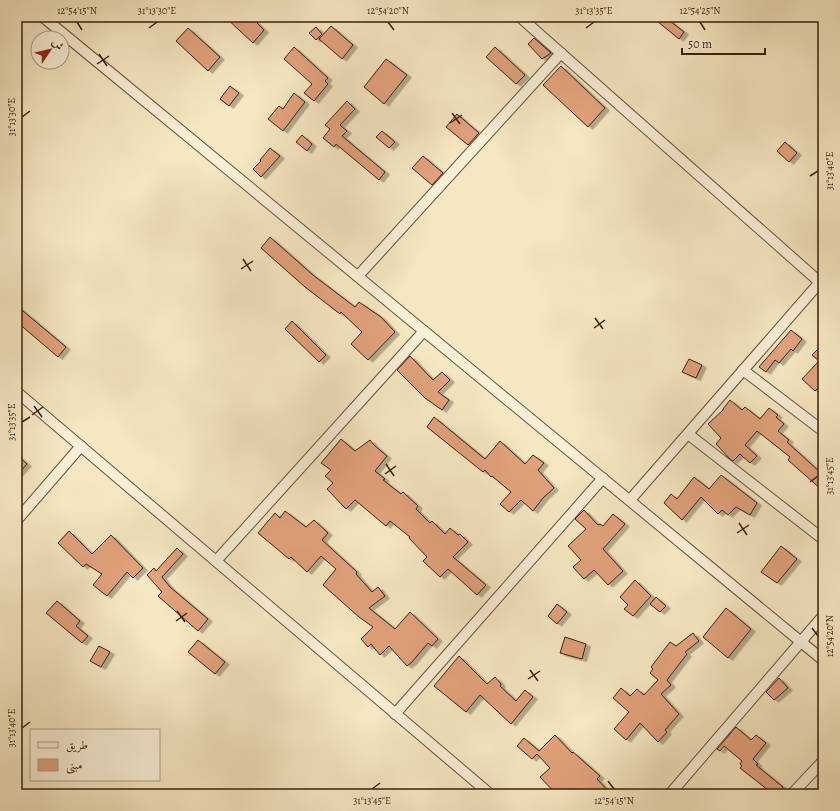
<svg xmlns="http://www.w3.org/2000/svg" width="840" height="811" font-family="Alegreya,Amiri,serif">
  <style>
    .building { fill: #e1a27b; stroke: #3d1d0e; filter: url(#shadow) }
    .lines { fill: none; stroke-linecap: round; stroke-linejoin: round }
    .minor-casing { stroke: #6b503b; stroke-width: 12 }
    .minor { stroke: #f8efd7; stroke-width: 10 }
    .ticks { fill: none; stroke: #3d1d0e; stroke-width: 1.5 }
    .neatline { fill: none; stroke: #3d1d0e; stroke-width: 1.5 }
    .ticks-label { font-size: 10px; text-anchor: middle; fill: #3d1d0e }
  </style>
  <defs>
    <filter id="shadow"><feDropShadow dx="4.5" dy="2.5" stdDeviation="0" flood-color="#0004"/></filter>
  </defs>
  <rect width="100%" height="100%" fill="#f5e7c1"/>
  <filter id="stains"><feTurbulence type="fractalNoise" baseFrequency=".005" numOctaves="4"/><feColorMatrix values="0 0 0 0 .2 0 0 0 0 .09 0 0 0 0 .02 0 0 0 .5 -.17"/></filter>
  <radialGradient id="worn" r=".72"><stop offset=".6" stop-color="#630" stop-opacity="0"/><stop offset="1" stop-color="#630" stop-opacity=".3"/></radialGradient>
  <!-- building -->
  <g class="building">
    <polygon points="225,17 251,17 264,30 253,43"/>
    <polygon points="652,17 665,17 684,32 679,39"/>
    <polygon points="331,26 353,45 342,59 319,39"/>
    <polygon points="316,27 322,34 316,40 309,33"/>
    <polygon points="188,28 220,57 208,71 176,41"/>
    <polygon points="534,38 551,53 542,59 528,44"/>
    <polygon points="294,47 328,78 325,81 328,84 314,101 304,93 312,84 284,59"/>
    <polygon points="495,47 525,75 516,84 486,57"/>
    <polygon points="386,59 407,75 384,104 364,87"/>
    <polygon points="561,66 605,108 588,127 543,85"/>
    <polygon points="230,86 239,93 229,106 220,99"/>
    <polygon points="294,93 305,102 283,131 268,119 279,106 283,109"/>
    <polygon points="347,101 355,109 340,125 347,131 342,136 385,172 379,180 336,144 334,147 323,138 330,129 325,125"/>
    <polygon points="457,114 479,133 468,145 446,127"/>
    <polygon points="382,131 395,142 389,148 376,137"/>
    <polygon points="302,135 312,144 307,151 296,142"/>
    <polygon points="785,142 797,153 789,162 777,151"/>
    <polygon points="270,148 280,156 261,177 253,169 261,161 260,160"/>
    <polygon points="423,156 443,173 432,185 412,168"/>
    <polygon points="270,237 313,275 355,307 359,302 381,317 395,332 368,360 351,344 362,332 341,312 340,314 305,287 261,248"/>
    <polygon points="17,306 66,347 58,357 17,322"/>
    <polygon points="292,321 326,355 319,362 285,329"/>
    <polygon points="791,330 802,339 793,351 791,349 779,363 775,360 766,372 759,367"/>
    <polygon points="818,349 823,353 823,383 815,391 802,379 819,361 812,355"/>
    <polygon points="410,356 433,380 442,372 450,380 438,392 449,400 442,410 425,398 397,370"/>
    <polygon points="689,359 702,365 696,378 682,372"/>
    <polygon points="730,400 742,410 745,407 760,419 769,408 778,415 776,417 784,424 778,431 789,440 787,442 821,473 823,471 823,491 788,460 790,457 757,431 745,445 757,456 750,463 740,454 733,461 730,459 716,444 721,438 708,424 723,410 723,409"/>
    <polygon points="434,417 485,459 500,441 525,464 533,455 544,463 538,470 554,488 543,498 533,511 521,500 509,512 500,504 511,492 492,476 491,477 485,470 483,472 427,427"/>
    <polygon points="341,439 355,451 370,440 374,445 387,456 375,471 385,479 383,480 401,494 403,492 418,506 416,509 430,523 432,521 445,534 450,528 458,535 460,534 468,542 453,557 486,585 477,595 448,569 440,577 423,561 427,557 409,538 410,537 390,521 386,526 355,500 346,509 327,489 333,483 325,476 331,470 321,463"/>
    <polygon points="17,455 27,464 17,475"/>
    <polygon points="721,475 757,503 750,515 736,507 728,515 722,510 718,514 701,497 682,520 664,503 671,494 677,499 694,477 709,489"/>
    <polygon points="584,510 598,525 600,524 603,526 613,514 625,524 603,549 623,571 608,585 594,570 584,579 573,567 581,560 568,546 586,529 575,519"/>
    <polygon points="285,511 306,527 314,520 328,533 322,540 357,572 356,574 372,592 378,587 385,596 369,608 395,629 410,612 438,639 432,646 428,643 412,662 407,666 389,646 380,655 371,644 368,647 361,639 373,627 359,617 323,585 336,569 321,556 307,572 291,557 289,559 258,533 275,513 280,518"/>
    <polygon points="69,531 92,554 111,535 143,568 133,578 127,572 107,596 93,585 102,574 86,564 83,567 58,543"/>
    <polygon points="781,546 797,559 777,583 761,572"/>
    <polygon points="177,548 183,554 162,577 170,587 208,619 198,631 158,596 162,592 147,575 154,568 156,571"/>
    <polygon points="635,580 651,596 633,616 624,609 628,605 620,597"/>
    <polygon points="656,597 666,606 660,612 650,604"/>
    <polygon points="57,601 80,621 76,626 88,636 82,643 46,613"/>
    <polygon points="557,604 567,612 557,624 548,616"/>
    <polygon points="726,608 751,629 728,658 703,637"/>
    <polygon points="693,633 699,641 685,652 687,654 667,680 671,685 661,694 679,714 665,730 667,732 658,742 640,723 626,740 614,729 629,712 613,698 621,688 630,696 637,689 644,695 658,680 650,673 653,669 651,667 670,642 676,646"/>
    <polygon points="565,637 586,644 582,659 560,653"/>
    <polygon points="198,640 225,662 215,674 188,652"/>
    <polygon points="99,646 110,652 101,667 90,661"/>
    <polygon points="459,656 487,684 495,677 501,684 500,686 516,701 525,690 533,697 511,724 480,695 466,712 434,686"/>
    <polygon points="779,678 788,688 774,700 766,692"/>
    <polygon points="736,727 751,740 756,735 766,743 753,759 758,764 756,765 783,787 778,794 773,794 740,768 742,766 740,764 742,761 724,746 720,751 717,749"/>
    <polygon points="555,735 572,753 573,752 600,776 597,779 611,794 556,794 540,777 550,768 537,754 532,759 517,746 524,738 539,751"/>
  </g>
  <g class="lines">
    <defs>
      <g id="minor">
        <polyline points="43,17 823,660"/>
        <polyline points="520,17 823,285"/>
        <polyline points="358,276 561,53"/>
        <polyline points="743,370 823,431"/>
        <polyline points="17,392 490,794"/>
        <polyline points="688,434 823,539"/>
        <polyline points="630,500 820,282"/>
        <polyline points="17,520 81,446"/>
        <polyline points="216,561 424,331"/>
        <polyline points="395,714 603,478"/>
        <polyline points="670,794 823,616"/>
        <polyline points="792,794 823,761"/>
      </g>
    </defs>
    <!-- minor casing -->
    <use href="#minor" class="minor-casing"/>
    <!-- minor -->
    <use href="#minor" class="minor"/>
  </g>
  <!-- ticks -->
  <path class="ticks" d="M 77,22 L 82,30M 388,22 L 394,30M 700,22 L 705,30M 149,28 L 157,22M 586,28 L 594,22M 99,54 L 107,66M 97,64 L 109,56M 452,113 L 460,124M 22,117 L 30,111M 450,123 L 462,115M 810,176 L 818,171M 243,259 L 251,271M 241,269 L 253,261M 595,318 L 603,329M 594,328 L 605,320M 34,406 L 42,417M 32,415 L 43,407M 22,422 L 30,417M 386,464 L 394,476M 385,474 L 396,466M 810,482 L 818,476M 739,523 L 747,535M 737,533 L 749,525M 177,611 L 185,622M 176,621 L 187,613M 812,628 L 818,636M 530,670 L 538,681M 528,679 L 540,671M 22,728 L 30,722M 608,781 L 614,789M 372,789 L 380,783"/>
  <!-- margin -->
  <rect width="840" height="811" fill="none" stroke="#f5e7c1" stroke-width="44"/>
  <!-- legend -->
  <rect x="30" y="729" width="130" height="52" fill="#f8efd7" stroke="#ad9b87"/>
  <rect x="38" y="742" width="20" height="6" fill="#f8efd7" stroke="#ad9b87"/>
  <text x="66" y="749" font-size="12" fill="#3d1d0e">طريق</text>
  <rect x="38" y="759" width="20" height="12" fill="#e1a27b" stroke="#ad9b87"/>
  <text x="66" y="769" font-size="12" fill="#3d1d0e">مبنى</text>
  <!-- north arrow -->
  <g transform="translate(50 50) rotate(55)"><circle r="19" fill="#f8efd7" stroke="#ad9b87"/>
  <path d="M0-3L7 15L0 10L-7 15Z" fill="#8f2418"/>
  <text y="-6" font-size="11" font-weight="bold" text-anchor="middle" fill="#3d1d0e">ش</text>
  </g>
  <!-- scale -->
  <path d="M682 48v6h83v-6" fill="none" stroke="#3d1d0e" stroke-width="2"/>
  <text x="688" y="48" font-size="12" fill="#3d1d0e" stroke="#f8efd7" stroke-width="3" paint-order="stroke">50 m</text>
  <rect x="22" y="22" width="796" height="767" class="neatline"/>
  <g class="ticks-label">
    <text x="77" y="14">12°54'15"N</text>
    <text x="157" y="14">31°13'30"E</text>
    <text x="388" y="14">12°54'20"N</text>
    <text x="594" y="14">31°13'35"E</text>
    <text x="700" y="14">12°54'25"N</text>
    <text transform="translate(11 117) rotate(-90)" y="4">31°13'30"E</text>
    <text transform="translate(829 171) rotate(-90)" y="4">31°13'40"E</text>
    <text transform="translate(11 422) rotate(-90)" y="4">31°13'35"E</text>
    <text transform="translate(829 476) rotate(-90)" y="4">31°13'45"E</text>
    <text transform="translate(829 636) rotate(-90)" y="4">12°54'20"N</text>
    <text transform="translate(11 728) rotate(-90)" y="4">31°13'40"E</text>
    <text x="372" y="804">31°13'45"E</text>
    <text x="614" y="804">12°54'15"N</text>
  </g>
  <rect width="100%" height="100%" filter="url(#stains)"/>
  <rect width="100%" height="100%" fill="url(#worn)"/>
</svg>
